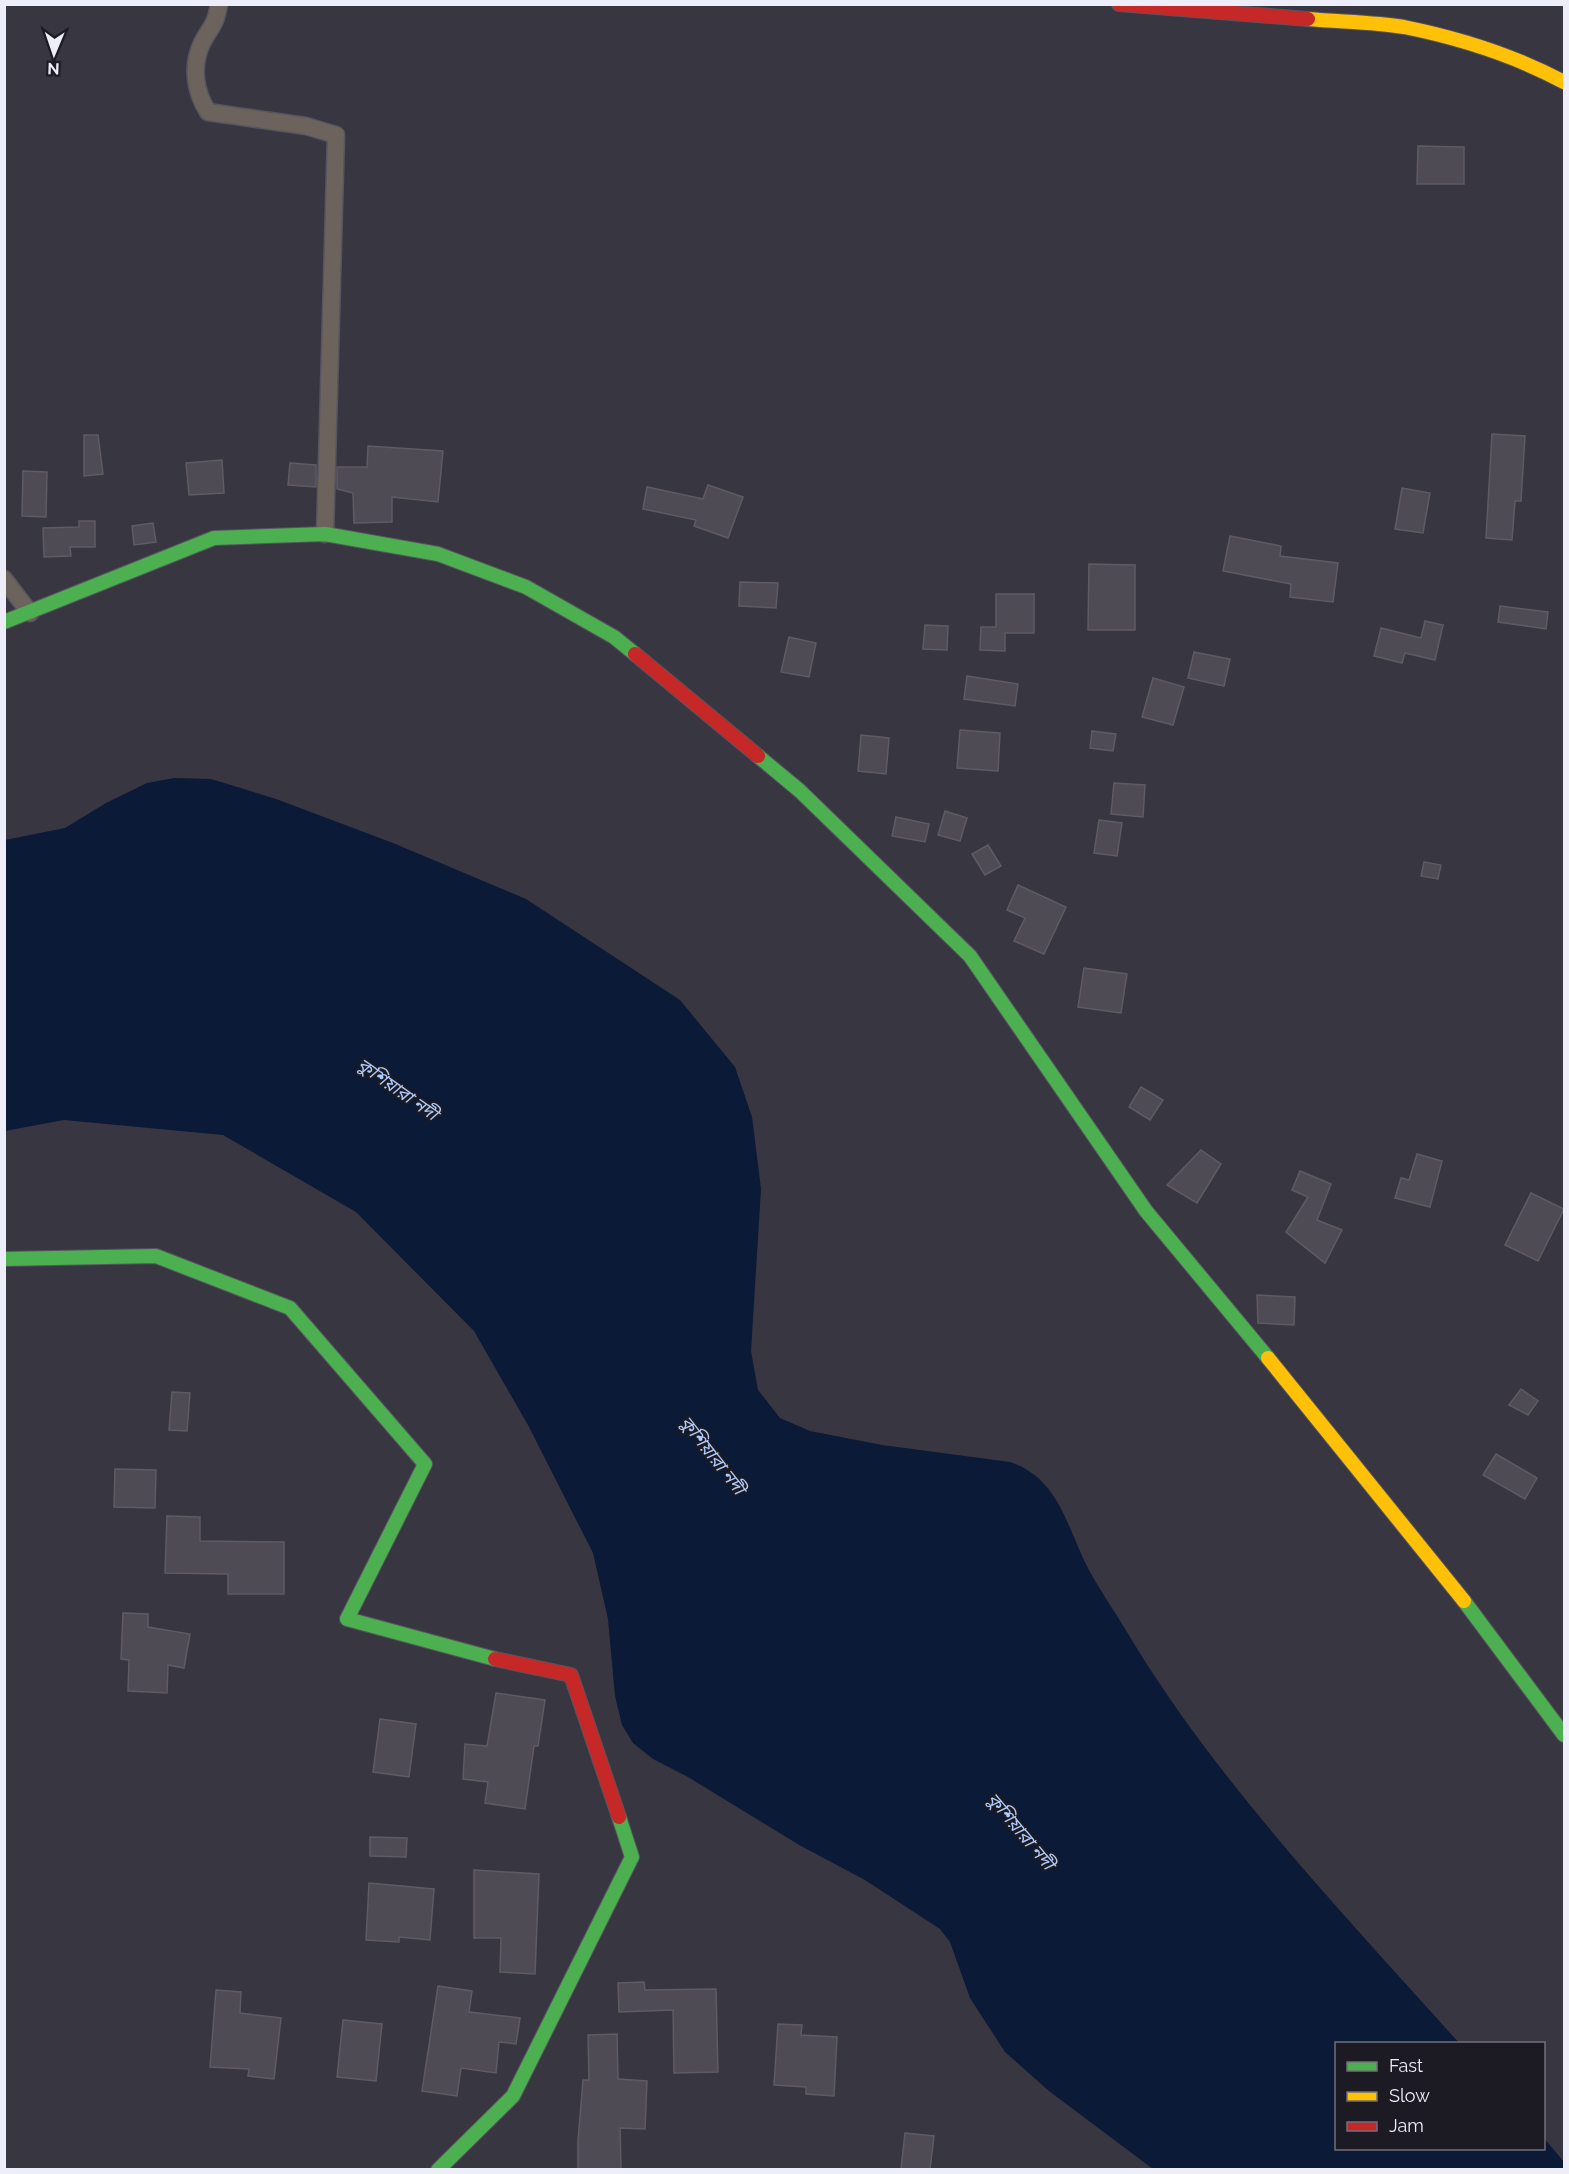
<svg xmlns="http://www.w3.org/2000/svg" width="1569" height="2174" font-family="Raleway,'Noto Sans Bengali',sans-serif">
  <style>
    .water { fill: #0a1a37 }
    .building { fill: #4e4b54; stroke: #5e5b63; stroke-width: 1.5 }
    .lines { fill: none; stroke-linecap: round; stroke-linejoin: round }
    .street-casing { stroke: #56545e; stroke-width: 19 }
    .fast-casing { stroke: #56545e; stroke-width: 16 }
    .slow-casing { stroke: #56545e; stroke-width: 16 }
    .jam-casing { stroke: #56545e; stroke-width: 16 }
    .street { stroke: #6c645c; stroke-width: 16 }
    .fast { stroke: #4caf50; stroke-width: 14 }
    .slow { stroke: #ffc107; stroke-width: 14 }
    .jam { stroke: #c62828; stroke-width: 14 }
    .labels { text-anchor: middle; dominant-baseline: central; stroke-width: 4.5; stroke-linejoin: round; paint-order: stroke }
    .water-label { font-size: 18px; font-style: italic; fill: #afccfd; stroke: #1c1b24 }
  </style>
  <rect width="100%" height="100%" fill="#383641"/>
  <!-- water -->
  <path class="water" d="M 174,778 L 211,779 L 276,799 L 393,843 L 526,899 L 680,1000 L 735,1067 L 752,1117 L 761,1189 L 751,1351 L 758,1390 L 780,1418 L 810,1431 L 882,1445 L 1010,1462 C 1061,1479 1067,1530 1090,1572 C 1103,1595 1119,1618 1133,1642 C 1223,1789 1345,1915 1459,2043 L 1336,2044 L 1336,2148 L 1544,2148 L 1544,2138 L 1564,2162 L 1564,2169 L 1153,2169 L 1049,2091 L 1005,2052 L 970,1998 L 950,1942 L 940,1929 L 865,1880 L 801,1846 L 688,1777 L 653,1759 L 633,1743 L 622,1725 L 615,1696 L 608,1619 L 593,1553 L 528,1425 L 474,1331 L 356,1212 L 223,1135 L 64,1120 L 5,1131 L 5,840 L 65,828 L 106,803 L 147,783 Z"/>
  <!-- building -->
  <g class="building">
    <polygon points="1418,146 1464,147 1464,184 1417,184"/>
    <polygon points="1492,434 1525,436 1521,501 1515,501 1512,540 1486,538"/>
    <polygon points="84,435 98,435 103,474 84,476"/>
    <polygon points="368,446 443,451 438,502 392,497 392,522 354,523 353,493 337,489 337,467 367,467"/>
    <polygon points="222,460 224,493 189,495 186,463"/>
    <polygon points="290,463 316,465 316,487 288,485"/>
    <polygon points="23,471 47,472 46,517 22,516"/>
    <polygon points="708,485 743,497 728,538 694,526 696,520 643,509 647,487 703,499"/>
    <polygon points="1402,488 1430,493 1423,533 1395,529"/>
    <polygon points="79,521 95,521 95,547 70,547 71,556 44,557 43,528 79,527"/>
    <polygon points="153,523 156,542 134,545 132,526"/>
    <polygon points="1230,536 1281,546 1280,556 1338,563 1333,602 1290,597 1291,584 1223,571"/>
    <polygon points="1089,564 1135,565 1135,630 1088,630"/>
    <polygon points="740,582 778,583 776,608 739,606"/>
    <polygon points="996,594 1034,594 1034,633 1005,633 1005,651 980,650 981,627 996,627"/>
    <polygon points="1500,606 1548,612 1546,629 1498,622"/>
    <polygon points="1425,621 1443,625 1435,660 1405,653 1402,663 1374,656 1381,628 1421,638"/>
    <polygon points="925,625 948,626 947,650 923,649"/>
    <polygon points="789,637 816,643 809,677 781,672"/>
    <polygon points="1194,652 1230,659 1224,686 1188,678"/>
    <polygon points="967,676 1018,684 1015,706 964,699"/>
    <polygon points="1153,678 1184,687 1173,725 1142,717"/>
    <polygon points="960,730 1000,733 998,771 957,768"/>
    <polygon points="1092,731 1116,734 1113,751 1090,748"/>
    <polygon points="861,735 889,738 886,774 858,771"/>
    <polygon points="1114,783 1145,785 1143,817 1111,814"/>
    <polygon points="945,811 967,818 960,841 938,835"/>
    <polygon points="896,817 929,824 925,842 892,836"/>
    <polygon points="1099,820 1122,823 1117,856 1094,853"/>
    <polygon points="988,845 1001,866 985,875 972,854"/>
    <polygon points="1424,862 1441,865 1438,879 1421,876"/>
    <polygon points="1018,885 1066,907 1044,954 1014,941 1025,918 1007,910"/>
    <polygon points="1084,968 1127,974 1121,1013 1078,1007"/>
    <polygon points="1141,1087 1163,1100 1150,1120 1129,1107"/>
    <polygon points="1201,1150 1221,1164 1197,1203 1167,1185"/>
    <polygon points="1417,1154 1442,1161 1430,1207 1395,1198 1401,1178 1409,1180"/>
    <polygon points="1300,1171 1331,1184 1317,1220 1342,1230 1325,1263 1286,1232 1308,1197 1292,1190"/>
    <polygon points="1531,1193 1564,1209 1538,1261 1505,1245"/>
    <polygon points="1257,1295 1295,1297 1294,1325 1258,1323"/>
    <polygon points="1521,1389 1538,1401 1528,1415 1509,1405"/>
    <polygon points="172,1392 190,1393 187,1431 169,1430"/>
    <polygon points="1496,1454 1537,1478 1525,1499 1483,1475"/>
    <polygon points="115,1469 156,1470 155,1508 114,1507"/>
    <polygon points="167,1516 200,1517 200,1541 284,1542 284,1594 228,1594 228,1574 165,1573"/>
    <polygon points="123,1613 148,1614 148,1627 190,1634 184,1668 168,1665 167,1693 128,1691 129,1660 121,1659"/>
    <polygon points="496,1693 545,1700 538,1746 534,1746 525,1809 485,1803 488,1782 463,1779 465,1744 487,1746"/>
    <polygon points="380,1719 416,1724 409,1777 373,1772"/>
    <polygon points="370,1837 407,1838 406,1857 370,1856"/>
    <polygon points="474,1870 539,1874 535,1974 500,1972 501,1938 474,1938"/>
    <polygon points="369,1883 434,1889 430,1940 399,1937 399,1942 366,1940"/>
    <polygon points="644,1982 645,1990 716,1989 718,2072 674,2073 673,2010 619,2012 618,1983"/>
    <polygon points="438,1986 472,1991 469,2012 520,2018 516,2044 499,2042 496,2073 461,2068 457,2096 422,2091"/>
    <polygon points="216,1990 241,1992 240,2013 281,2018 274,2079 248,2076 249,2069 210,2067"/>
    <polygon points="343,2020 382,2024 376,2081 337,2077"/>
    <polygon points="778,2024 802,2025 801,2035 837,2037 834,2096 806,2094 806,2087 774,2085"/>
    <polygon points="617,2034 618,2079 647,2081 645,2129 620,2128 621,2169 578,2169 578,2141 583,2080 589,2080 588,2035"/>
    <polygon points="905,2133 934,2136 930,2169 901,2169"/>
  </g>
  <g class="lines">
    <defs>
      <g id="street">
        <path d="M 219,4 C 215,28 211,25 202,43 C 191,66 195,92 208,112 L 306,126 L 336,135 L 325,534"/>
        <polyline points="4,579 30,613"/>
      </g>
      <g id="fast">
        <polyline points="4,622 214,538 325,534 438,554 526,587 614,637 635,654"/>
        <polyline points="758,756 800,791 970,956 1146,1211 1268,1358"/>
        <polyline points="4,1259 156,1256 290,1308 425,1464 347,1619 495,1659"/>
        <polyline points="1464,1601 1564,1735"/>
        <polyline points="438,2170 513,2096 632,1857 619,1817"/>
      </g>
      <g id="slow">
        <path d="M 1308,19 C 1340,22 1373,22 1404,27 C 1459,38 1515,56 1564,82"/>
        <polyline points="1268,1358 1464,1601"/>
      </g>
      <g id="jam">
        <polyline points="1119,4 1308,19"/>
        <polyline points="635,654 758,756"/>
        <polyline points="495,1659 571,1675 619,1817"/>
      </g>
    </defs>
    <!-- street casing -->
    <use href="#street" class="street-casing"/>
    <!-- fast casing -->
    <use href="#fast" class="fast-casing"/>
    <!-- slow casing -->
    <use href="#slow" class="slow-casing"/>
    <!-- jam casing -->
    <use href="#jam" class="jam-casing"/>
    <!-- street -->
    <use href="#street" class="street"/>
    <!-- fast -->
    <use href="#fast" class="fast"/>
    <!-- slow -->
    <use href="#slow" class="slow"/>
    <!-- jam -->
    <use href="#jam" class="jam"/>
  </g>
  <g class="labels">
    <!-- water labels -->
    <g class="water-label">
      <text transform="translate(398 1089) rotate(35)">কুশিয়ারা নদী</text>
      <text transform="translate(713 1455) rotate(52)">কুশিয়ারা নদী</text>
      <text transform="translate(1021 1831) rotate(50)">কুশিয়ারা নদী</text>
    </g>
  </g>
  <!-- border -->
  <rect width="1569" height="2174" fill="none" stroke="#eeedfa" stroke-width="12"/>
  <!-- legend -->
  <rect x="1335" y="2042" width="210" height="108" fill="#1c1b24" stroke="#706f7a" stroke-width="1.5"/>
  <rect x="1347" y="2062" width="30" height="9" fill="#4caf50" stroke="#706f7a" stroke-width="1.5"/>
  <text x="1389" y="2072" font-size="18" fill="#eeedfa">Fast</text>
  <rect x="1347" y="2092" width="30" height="9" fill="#ffc107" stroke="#706f7a" stroke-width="1.5"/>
  <text x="1389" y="2102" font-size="18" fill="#eeedfa">Slow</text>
  <rect x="1347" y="2122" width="30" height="9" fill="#c62828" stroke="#706f7a" stroke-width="1.5"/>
  <text x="1389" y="2132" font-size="18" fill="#eeedfa">Jam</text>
  <!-- north arrow -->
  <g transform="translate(54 54) rotate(182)" stroke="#1c1b24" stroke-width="4.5" paint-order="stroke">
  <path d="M0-4.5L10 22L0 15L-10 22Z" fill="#eeedfa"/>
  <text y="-9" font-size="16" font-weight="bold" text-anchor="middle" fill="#eeedfa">N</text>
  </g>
</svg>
